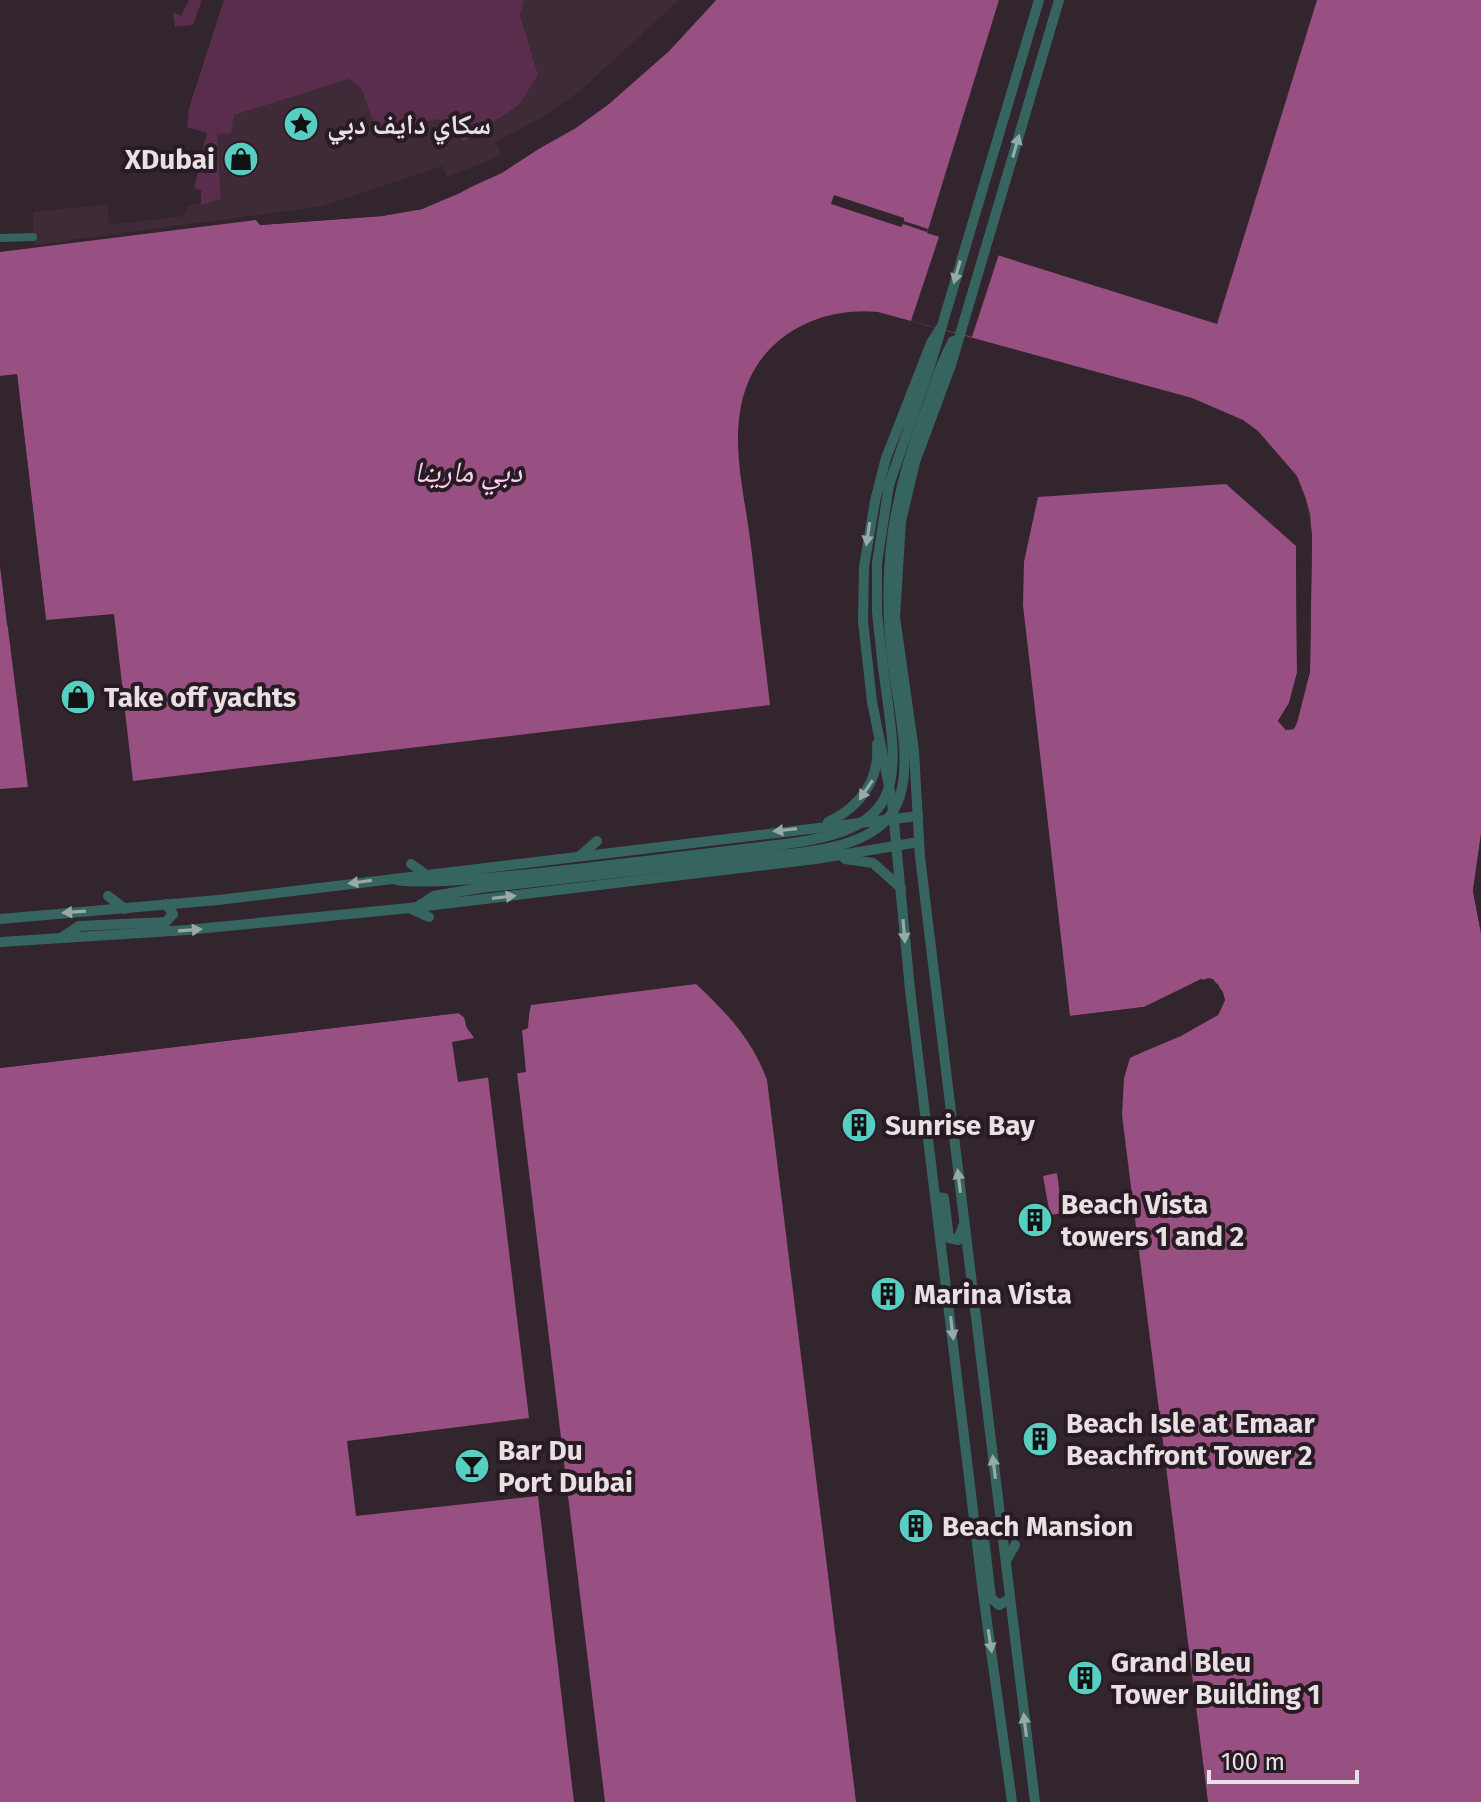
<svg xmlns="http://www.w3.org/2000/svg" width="1481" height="1802" font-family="'Fira Sans','Noto Naskh Arabic',sans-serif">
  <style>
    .built { fill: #3e2b37 }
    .green { fill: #5b2d4c }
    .water { fill: #984f81 }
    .pier { fill: #32252d }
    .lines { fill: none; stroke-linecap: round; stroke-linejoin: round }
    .minor { stroke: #366560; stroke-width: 8 }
    .tertiary { stroke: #366560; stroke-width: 10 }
    .tertiary-bridge { stroke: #366560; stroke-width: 10 }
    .oneway { fill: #98a9a9 }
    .labels { text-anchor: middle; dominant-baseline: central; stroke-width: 8; stroke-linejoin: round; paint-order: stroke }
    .poi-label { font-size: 28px; font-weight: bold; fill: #e9e0e5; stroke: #281b23; text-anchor: start }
    .water-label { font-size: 30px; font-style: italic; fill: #fcd2ec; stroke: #281b23 }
  </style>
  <rect width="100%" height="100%" fill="#32252d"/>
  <!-- built -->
  <polygon class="built" points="524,0 679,0 580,91 543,117 496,142 502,155 447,177 442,166 318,207 34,245 33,212 108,204 109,225 184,216 188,206 221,199 217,133 234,115 349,79 361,88 378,135 437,119 452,126 462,142 538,75 520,15"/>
  <!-- green -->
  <g class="green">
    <polygon points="189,0 202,0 193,25 175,27 173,12 181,16"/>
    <polygon points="224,0 524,0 520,15 538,75 519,105 463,142 452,126 437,119 378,135 361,88 349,79 234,115 231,133 217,134 221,199 201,205 201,190 194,188 207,133 187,127 189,108"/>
  </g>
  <!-- water -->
  <g class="water">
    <path d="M 716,0 L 999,0 L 927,233 L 1217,324 L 1317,0 L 1481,0 L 1481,834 L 1473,891 L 1481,933 L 1481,1802 L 1208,1802 L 1122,1115 L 1124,1078 L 1130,1058 L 1218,1015 L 1225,1000 L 1218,984 L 1201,979 L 1144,1007 L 1070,1016 L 1023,605 L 1024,562 L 1038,497 L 1226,484 L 1296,546 L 1297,673 L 1289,703 L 1278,721 L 1286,730 L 1293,729 L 1310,671 L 1312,535 L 1306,499 L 1297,476 L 1258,431 L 1243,420 L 1192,398 L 878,312 C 813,306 750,342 740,412 C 733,455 746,503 751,546 C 757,599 764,652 770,705 L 133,781 L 114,614 L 46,620 L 17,375 L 0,376 L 0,252 L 256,220 L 261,225 L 382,216 L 422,209 L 460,193 L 576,128 L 609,104 L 669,51 Z"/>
    <polygon points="0,566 28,787 0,789"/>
    <path d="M 696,984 C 727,1013 752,1039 767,1080 L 856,1802 L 0,1802 L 0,1068 L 458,1013 L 465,1018 L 466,1026 L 474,1038 L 452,1042 L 458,1082 L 526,1072 L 522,1030 L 525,1030 L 531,1005 Z"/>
    <polygon points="1057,1173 1062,1213 1050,1215 1043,1176"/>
  </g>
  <!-- pier -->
  <g class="pier">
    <polygon points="710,0 716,0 669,51 609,103 502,173 422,209 382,216 260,225 256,220 382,212 421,205 500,170 607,100 666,48"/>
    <polygon points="834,195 904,218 904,221 928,229 927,232 903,224 901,227 831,204"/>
    <polygon points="940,234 999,254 972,337 911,321"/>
    <polygon points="17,374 46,620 42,620 14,378 0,380 0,376"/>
    <polygon points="1306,499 1310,514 1312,535 1310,672 1297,723 1294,729 1286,730 1278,721 1289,703 1297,673 1296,546 1300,546 1301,674 1292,705 1282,720 1287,726 1293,723 1306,671 1308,539 1312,535"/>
    <polygon points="0,562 4,565 11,624 7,625"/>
    <polygon points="1481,834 1477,891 1481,933 1473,891"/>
    <polygon points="1208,978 1213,979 1223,992 1225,1000 1218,1015 1181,1036 1124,1060 1128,1055 1216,1012 1221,1000 1215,987 1211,983 1202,983 1145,1011 1071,1020 1070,1016 1144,1007"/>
    <polygon points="695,980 700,983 538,1002 530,1005 528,1028 522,1030 524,1008 536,998"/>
    <polygon points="457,1009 469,1015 474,1034 468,1030 463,1014 458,1013 0,1068 0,1064"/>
    <polygon points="517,1073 605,1802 574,1802 538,1496 356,1516 347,1441 529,1418 488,1077"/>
  </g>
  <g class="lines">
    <!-- minor -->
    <polyline class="minor" points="0,238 33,237"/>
    <!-- tertiary -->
    <g class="tertiary">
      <polyline points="940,329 931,343 886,458 875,501 864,567 863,621 872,702 892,801 910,990 983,1593 1012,1802"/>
      <path d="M 893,667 C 881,571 892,500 926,409 C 934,386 941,362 953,341"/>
      <polyline points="883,668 877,612 877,563 889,485 930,366 1039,0"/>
      <path d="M 828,822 C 860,807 880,780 877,744"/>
      <polyline points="581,855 597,841"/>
      <polyline points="845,859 873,863 901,888"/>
      <polyline points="411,864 424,873"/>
      <path d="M 394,879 C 417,893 726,850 777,845"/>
      <polyline points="108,896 125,909"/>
      <polyline points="420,905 434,896 480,888 775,855"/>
      <polyline points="411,909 429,917"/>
      <polyline points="0,919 218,900 918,816"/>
      <polyline points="64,936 79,926 166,922 173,914 166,904"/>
      <polyline points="0,942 187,930 409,908 816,859 919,842"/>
      <polyline points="937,1197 944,1198 949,1238 958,1240 963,1226"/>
      <polyline points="976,1524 984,1538 991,1598 999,1605 1010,1599"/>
      <polyline points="1006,1561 1015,1545"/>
      <polyline points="1035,1802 920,857 914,751 895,617 901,521 915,462 951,365 1059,0"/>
    </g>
    <!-- tertiary-bridge -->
    <g class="tertiary-bridge">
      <path d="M 777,845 C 912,830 899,782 883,668"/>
      <path d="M 775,855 C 922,845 914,791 893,667"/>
    </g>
  </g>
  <!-- one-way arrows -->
  <defs><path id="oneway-solid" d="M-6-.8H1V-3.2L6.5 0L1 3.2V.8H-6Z" transform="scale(2)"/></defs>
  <g class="oneway">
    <use href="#oneway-solid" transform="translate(1016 146) rotate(-74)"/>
    <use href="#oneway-solid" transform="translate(957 272) rotate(106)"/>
    <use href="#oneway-solid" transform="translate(868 534) rotate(98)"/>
    <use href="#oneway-solid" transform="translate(866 790) rotate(124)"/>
    <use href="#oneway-solid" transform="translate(785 830) rotate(173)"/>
    <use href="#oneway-solid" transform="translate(360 882) rotate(172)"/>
    <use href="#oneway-solid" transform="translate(504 897) rotate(-7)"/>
    <use href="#oneway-solid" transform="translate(74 912) rotate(176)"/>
    <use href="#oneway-solid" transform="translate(190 930) rotate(-4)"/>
    <use href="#oneway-solid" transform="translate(904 931) rotate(85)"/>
    <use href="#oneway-solid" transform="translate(959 1181) rotate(-97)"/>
    <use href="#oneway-solid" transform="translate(952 1328) rotate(83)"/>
    <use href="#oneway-solid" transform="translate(994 1467) rotate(-97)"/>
    <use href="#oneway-solid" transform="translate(990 1641) rotate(81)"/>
    <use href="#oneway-solid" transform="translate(1025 1725) rotate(-97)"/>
  </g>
  <!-- icons -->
  <defs>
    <symbol id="sight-disc" viewBox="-11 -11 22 22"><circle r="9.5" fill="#57cec2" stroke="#281b23"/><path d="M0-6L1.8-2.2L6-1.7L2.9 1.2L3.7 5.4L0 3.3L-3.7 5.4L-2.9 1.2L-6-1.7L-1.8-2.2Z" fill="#111"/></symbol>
    <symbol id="shop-disc" viewBox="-11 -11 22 22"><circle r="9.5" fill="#57cec2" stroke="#281b23"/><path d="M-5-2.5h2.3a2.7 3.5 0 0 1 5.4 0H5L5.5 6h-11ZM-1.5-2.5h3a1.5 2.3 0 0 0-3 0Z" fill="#111"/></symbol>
    <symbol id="building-disc" viewBox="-11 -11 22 22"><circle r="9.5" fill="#57cec2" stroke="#281b23"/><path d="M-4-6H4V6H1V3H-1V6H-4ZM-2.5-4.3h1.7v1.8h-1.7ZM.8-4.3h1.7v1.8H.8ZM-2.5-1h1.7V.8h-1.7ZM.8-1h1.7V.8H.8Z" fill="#111"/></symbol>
    <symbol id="bar-disc" viewBox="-11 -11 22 22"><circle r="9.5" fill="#57cec2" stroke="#281b23"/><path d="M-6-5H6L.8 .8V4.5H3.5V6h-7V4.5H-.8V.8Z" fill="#111"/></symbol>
  </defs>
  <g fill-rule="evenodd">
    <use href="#sight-disc" x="281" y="104" width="40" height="40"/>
    <use href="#shop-disc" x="221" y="139" width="40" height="40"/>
    <use href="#shop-disc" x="58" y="677" width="40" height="40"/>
    <use href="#building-disc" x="839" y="1105" width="40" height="40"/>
    <use href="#building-disc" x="1015" y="1200" width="40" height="40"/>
    <use href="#building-disc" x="868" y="1274" width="40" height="40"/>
    <use href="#building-disc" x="1020" y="1419" width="40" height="40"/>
    <use href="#bar-disc" x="452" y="1446" width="40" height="40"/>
    <use href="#building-disc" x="896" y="1506" width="40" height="40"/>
    <use href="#building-disc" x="1065" y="1658" width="40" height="40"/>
  </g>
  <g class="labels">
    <!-- poi labels -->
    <g class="poi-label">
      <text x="327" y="124">سكاي دايف دبي</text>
      <text x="215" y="159" text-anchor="end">XDubai</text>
      <text x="104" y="697">Take off yachts</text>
      <text x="885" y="1125">Sunrise Bay</text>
      <text x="1061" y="1204">Beach Vista<tspan x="1061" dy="32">towers 1 and 2</tspan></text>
      <text x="914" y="1294">Marina Vista</text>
      <text x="1066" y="1423">Beach Isle at Emaar<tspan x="1066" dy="32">Beachfront Tower 2</tspan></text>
      <text x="498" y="1450">Bar Du<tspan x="498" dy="32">Port Dubai</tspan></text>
      <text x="942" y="1526">Beach Mansion</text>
      <text x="1111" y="1662">Grand Bleu<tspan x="1111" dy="32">Tower Building 1</tspan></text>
    </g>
    <!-- water labels -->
    <g class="water-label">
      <text x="468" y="472">دبي مارينا</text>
    </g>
  </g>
  <!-- scale -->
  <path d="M1209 1770v12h148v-12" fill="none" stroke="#e9e0e5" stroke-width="4"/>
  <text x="1221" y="1770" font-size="24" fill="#e9e0e5" stroke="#281b23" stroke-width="6" paint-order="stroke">100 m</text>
</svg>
